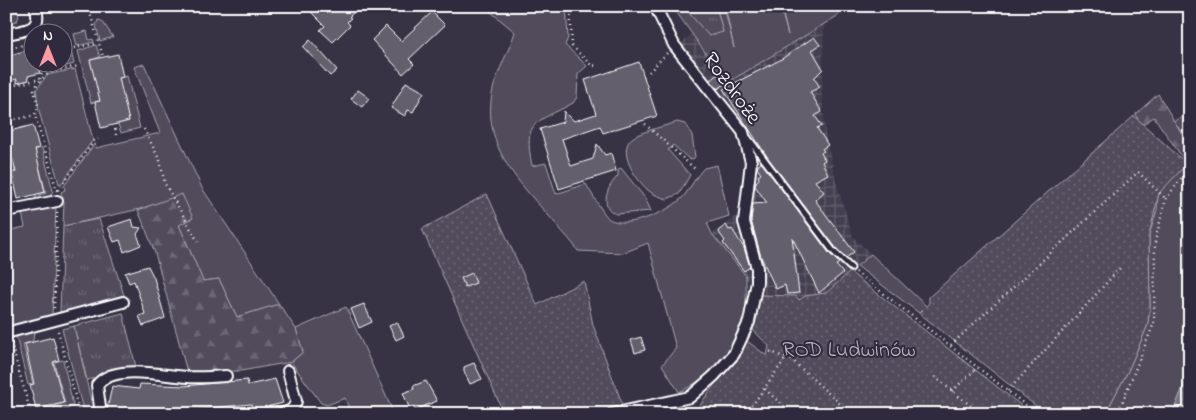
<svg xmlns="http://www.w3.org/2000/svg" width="1196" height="420" font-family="'Indie Flower',sans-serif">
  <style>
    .industrial { fill: url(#industrial-grid) }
    .grass { fill: #514c5c; stroke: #a8a6ae }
    .forest { fill: url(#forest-firs); stroke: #a8a6ae }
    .park { fill: url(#park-tufts); stroke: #a8a6ae }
    .garden { fill: url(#garden-dots); stroke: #a8a6ae }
    .water { fill: url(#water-waves); stroke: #adabb2 }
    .building { fill: #635f6d; stroke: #fff }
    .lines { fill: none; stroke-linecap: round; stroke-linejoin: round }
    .lane-casing { stroke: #fff; stroke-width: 9 }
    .street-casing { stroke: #fff; stroke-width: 14 }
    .path { stroke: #fff; stroke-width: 2.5; stroke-dasharray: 1 4; stroke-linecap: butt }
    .lane { stroke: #2f2a3d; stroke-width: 5 }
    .street { stroke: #2f2a3d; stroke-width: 10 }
    .labels { text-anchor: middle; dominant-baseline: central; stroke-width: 4; stroke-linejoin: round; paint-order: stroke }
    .street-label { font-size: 22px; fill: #fff; stroke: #2f2a3d }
    .park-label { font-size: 22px; fill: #b9b7be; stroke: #2f2a3d }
  </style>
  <defs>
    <pattern id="industrial-grid" width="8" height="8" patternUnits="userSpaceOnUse" patternTransform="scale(1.25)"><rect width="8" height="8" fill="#444051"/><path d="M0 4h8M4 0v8" fill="none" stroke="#605d6b"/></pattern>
    <pattern id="forest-firs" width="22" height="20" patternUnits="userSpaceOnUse" patternTransform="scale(1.25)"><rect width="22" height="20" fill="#514c5c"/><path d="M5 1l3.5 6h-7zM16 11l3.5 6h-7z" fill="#6b6774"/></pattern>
    <pattern id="park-tufts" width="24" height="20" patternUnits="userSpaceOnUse" patternTransform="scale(1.25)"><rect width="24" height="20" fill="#514c5c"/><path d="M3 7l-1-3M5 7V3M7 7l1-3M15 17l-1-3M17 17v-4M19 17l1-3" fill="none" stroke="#6b6774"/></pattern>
    <pattern id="garden-dots" width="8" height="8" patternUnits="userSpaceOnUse" patternTransform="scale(1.25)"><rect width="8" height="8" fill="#514c5c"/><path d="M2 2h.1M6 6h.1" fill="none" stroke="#6b6774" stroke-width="1.8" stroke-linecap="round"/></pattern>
    <pattern id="water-waves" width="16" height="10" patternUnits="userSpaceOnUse" patternTransform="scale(1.25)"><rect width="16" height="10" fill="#76737f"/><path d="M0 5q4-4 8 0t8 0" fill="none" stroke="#5f5e63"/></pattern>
  </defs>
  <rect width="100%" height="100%" fill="#373345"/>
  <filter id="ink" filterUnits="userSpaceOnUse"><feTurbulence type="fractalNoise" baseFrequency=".02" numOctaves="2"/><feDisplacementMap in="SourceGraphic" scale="10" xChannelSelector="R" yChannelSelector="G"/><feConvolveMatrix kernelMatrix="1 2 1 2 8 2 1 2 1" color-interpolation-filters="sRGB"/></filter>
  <g filter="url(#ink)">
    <!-- industrial -->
    <polygon class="industrial" points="824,24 822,94 825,134 837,185 853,237 871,254 826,293 805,296 799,300 787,294 759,295 712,234 737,216 754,141 680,44 692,34 727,82"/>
    <!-- grass -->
    <g class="grass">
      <polygon points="6,6 16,6 19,16 17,21 6,23"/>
      <path d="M 467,6 L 566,6 L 568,38 L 565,45 L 587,66 L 578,74 L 577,97 L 573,103 C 535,124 523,119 532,166 L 546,163 L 556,194 L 586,184 C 590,191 604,215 609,219 C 628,230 671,211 684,196 C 691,187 696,176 704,168 L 717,165 L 729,216 L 707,223 L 712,234 L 746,276 C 746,290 747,305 744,319 C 737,351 708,379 679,392 L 662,365 L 676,348 L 648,243 L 623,253 L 578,251 C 572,241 563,233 556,224 C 521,184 480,147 493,89 C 498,70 509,51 515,32 L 486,8 L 472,11 Z"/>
      <polygon points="672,6 687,6 688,12 723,32 716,6 724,6 734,48 725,6 780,6 788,35 781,6 803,6 804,12 814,10 814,6 837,6 839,15 727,83"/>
      <polygon points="98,20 102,21 113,37 100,41 96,25"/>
      <polygon points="87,31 89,40 93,39 94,42 77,46 74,34"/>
      <polygon points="68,38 74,64 46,71 44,63 62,62 63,39"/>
      <polygon points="96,45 100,57 90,60 101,100 91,103 78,51"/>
      <polygon points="144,64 202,188 279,304 237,317 219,279 203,281 179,225 182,195 140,209 63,226 64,203 61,192 65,190 64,186 95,143 96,148 160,133 134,67"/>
      <polygon points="75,69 93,140 62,183 59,184 39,111 36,90 47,75"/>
      <polygon points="127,76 140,128 121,133 118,124 129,121 117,79"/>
      <polygon points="1190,112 1190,147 1174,121"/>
      <path d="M 677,122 L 685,124 L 692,135 L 695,157 L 692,160 L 689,159 L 673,145 L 668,150 L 690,175 L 679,194 L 667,199 C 661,197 654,195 649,191 C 638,182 618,155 630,140 C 637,132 666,126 677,122 Z"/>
      <polygon points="6,136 15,172 9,173 6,163"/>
      <polygon points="42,148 53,191 49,198 36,202 35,196 46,193 35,150"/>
      <polygon points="1190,150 1190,371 1172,414 1105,414 1128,371 1147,327 1150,310 1149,235 1157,210 1158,193 1187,164"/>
      <path d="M 621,168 L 645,198 L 651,211 L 616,214 C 598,207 608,185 618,176 L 618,170 Z"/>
      <polygon points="56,205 52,316 10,327 6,315 6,231 25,227 22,213"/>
      <polygon points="871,254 926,306 919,313 857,266"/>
      <polygon points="346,307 394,414 351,414 345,398 327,405 321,403 291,362 303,352 296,329"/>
      <polygon points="74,326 94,414 84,414 62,329"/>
      <polygon points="34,331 33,341 23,344 33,384 28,385 16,336"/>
      <polygon points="63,360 73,405 68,409 55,413 54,406 65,403 54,362"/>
      <polygon points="671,406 680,408 681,414 638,412"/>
    </g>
    <!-- forest -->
    <g class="forest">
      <polygon points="1158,94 1190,147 1187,164 1154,117 1140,126 1136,114"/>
      <polygon points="182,194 193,218 179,225 203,281 219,279 237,317 279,304 296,329 303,352 291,362 241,371 187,372 155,253 138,210"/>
    </g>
    <!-- park -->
    <g class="park">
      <polygon points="687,6 716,6 723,32 709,36 688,12"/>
      <polygon points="99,219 124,295 60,313 63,226"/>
      <polygon points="123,313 136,367 87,380 74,326"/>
    </g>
    <!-- garden -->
    <g class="garden">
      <polygon points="1134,116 1187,164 1159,193 1149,235 1150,310 1147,327 1128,371 1105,414 1046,414 919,313 929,303 929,297"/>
      <polygon points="487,194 537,305 584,281 593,325 623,406 587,414 504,414 422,229"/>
      <path d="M 850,272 L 1032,414 L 696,414 C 708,386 733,368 747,341 L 767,356 L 769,346 L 753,330 L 759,295 L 796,296 L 799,300 L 805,296 L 826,293 Z"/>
    </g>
    <!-- water -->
    <polygon class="water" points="1190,371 1190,414 1172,414"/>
    <!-- building -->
    <g class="building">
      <polygon points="305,6 360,6 349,17 351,18 347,22 350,25 333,42 320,30 325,26"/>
      <polygon points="432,12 445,25 409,59 414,64 403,74 372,40 386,26 401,41"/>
      <polygon points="814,37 820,45 812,50 823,69 814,78 820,87 810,92 822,112 815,116 822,126 817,128 828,145 822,149 824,151 821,153 825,160 822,162 828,174 815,181 824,192 815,200 854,252 846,258 836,248 768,158 723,89 780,60"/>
      <polygon points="310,40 337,70 330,76 303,47"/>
      <polygon points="32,49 32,62 37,62 40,73 28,76 29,80 17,83 17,79 6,82 6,56"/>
      <polygon points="118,54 123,77 119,78 129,121 101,128 95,102 100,101 90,60"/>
      <polygon points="639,62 657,116 603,133 600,126 562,139 571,166 593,159 597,144 605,155 611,153 616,171 559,189 540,129 563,122 564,111 574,121 596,114 585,80"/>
      <polygon points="718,74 726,83 718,89 710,80"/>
      <polygon points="406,82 424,92 413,112 408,110 405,116 391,108"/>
      <polygon points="358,90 369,98 362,107 351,99"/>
      <polygon points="33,125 39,148 35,149 45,192 18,199 12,173 16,172 6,132"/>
      <polygon points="761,162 830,254 839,263 836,265 843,273 819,293 792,237 799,293 787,294 785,285 776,289 761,257 751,220 753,204 767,203 755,186 756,182 759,179 758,176 761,174 757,168"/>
      <polygon points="132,219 134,227 141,228 137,234 141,245 124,252 120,240 114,242 108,227"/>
      <polygon points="726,225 729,230 732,229 744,248 750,267 744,271 723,243 725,241 718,231"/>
      <polygon points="148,266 154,278 165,318 143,326 139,316 145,314 140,298 134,281 129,283 125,273"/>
      <polygon points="472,273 476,283 465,287 461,278"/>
      <polygon points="364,304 372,322 359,328 351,309"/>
      <polygon points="397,322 404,336 396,340 389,326"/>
      <polygon points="53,337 59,360 53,362 64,403 36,409 30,385 34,384 25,344"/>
      <polygon points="641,337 645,350 635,353 631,340"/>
      <polygon points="474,363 482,379 470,384 464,371 464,367"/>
      <polygon points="275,379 283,403 263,408 252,409 251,404 182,411 139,409 138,414 131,414 107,410 112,386 139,389 140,384 184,386 247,380 248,385"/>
      <polygon points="426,381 437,401 415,410 413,406 409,407 403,393 414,389 413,386"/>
    </g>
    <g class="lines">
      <defs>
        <polyline id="lane" points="748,138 833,251 851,268"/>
        <g id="street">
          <path d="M 6,34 C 25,30 44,31 35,6"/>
          <polyline points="6,211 57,201"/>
          <polyline points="6,333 123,302"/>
          <path d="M 101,414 L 97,385 C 114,363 163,376 187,377 C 200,378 213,377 226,376"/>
          <path d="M 281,414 C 289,411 294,411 296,401 L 288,371"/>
          <polyline points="612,414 690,397 714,376 734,354 749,322 757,282 757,268 744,222 751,162 743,132 674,45 655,6"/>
        </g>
      </defs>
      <!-- lane casing -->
      <use href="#lane" class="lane-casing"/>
      <!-- street casing -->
      <use href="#street" class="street-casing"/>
      <!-- path -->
      <g class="path">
        <polyline points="88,6 103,57"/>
        <polyline points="570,6 572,46 591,65 597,66"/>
        <polyline points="690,6 691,9"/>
        <polyline points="107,12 112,6"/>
        <polyline points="62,35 70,33"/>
        <polyline points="74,48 98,43"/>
        <polyline points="6,49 32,43"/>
        <polyline points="649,72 667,53"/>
        <polyline points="6,87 40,79 42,72 39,62"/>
        <polyline points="6,122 35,115"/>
        <polyline points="115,124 116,135"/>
        <polyline points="645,124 696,170"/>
        <polyline points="144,129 160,161 165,184 200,245"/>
        <polyline points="6,176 13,199"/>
        <polyline points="58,190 94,141 98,139"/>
        <path d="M 57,191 L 35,115 L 38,105 L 34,90 C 45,69 58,71 78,66"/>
        <polyline points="856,272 1037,414"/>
        <polyline points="54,308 57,211"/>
        <polyline points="58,331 79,411 66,414"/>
        <polyline points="11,343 31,414"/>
        <polyline points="951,345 1138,172 1166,199"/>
        <polyline points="786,358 791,359 851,414"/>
        <polyline points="935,377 981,414"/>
        <polyline points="765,389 792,414"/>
        <polyline points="952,391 978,367"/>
        <polyline points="1008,391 1121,267"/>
        <polyline points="746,414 786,358 769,351"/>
        <polyline points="1114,414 1121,405 1154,323 1155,241 1166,199 1190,166"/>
      </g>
      <!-- lane -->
      <use href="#lane" class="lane"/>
      <!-- street -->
      <use href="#street" class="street"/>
    </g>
  </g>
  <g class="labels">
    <!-- street labels -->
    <g class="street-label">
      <text transform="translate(731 89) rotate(54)">Rozdroże</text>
    </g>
    <!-- park labels -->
    <g class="park-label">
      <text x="849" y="351">ROD Ludwinów</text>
    </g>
  </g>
  <!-- margin -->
  <rect width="1196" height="420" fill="none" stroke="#2f2a3d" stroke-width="25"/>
  <rect x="12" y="12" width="1171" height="395" fill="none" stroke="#fff" stroke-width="2" filter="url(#ink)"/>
  <!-- north arrow -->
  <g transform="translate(48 48)"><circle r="24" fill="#2f2a3d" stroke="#827f8b"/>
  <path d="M0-4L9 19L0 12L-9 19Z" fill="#ff9aa2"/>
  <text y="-8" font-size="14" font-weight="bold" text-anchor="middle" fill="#ffffff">N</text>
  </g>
</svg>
